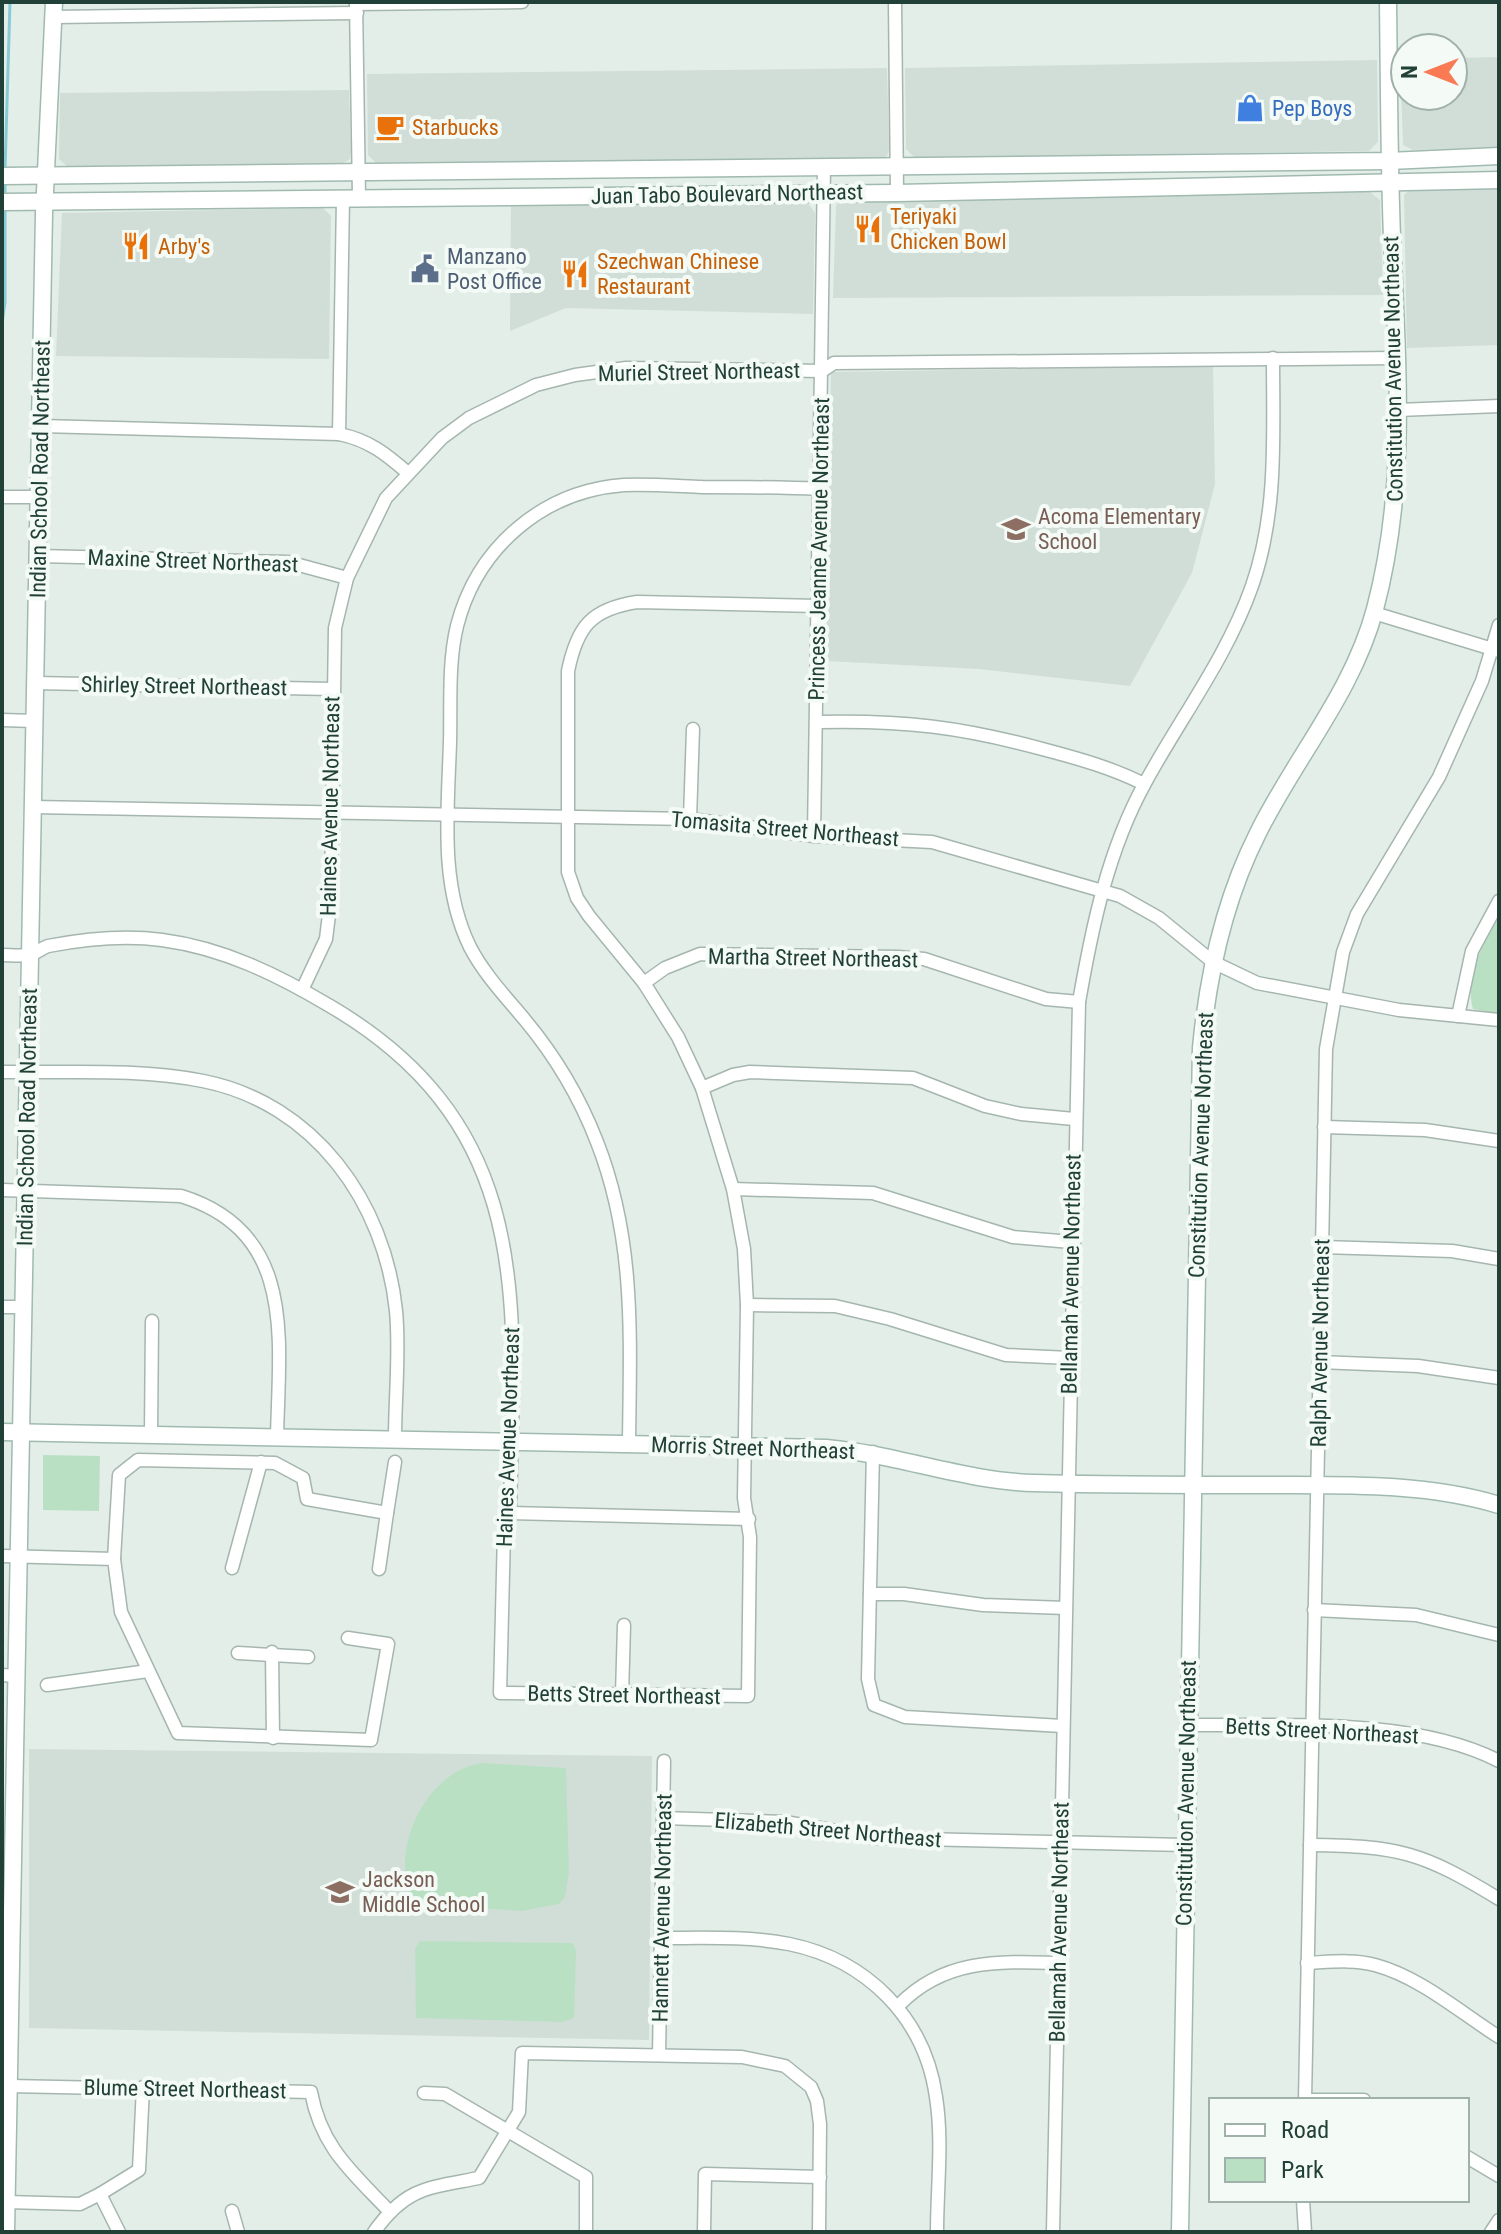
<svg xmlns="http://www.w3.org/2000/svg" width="1501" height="2234" font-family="'Roboto Condensed',sans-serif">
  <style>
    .built { fill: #d1ded7 }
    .green { fill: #bae0c4 }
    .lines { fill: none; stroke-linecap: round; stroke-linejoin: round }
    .stream { stroke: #87cbd6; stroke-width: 3 }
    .street-casing { stroke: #a5b6af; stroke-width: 15 }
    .secondary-casing { stroke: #a0bab0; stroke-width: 19 }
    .street { stroke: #fff; stroke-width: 12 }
    .secondary { stroke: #fff; stroke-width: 16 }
    .labels { text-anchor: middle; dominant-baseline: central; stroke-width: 8; stroke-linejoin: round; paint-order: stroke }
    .shop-label { font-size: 22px; fill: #366cbe; stroke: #f4faf6; text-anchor: start }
    .food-label { font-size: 22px; fill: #c56008; stroke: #f4faf6; text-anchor: start }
    .street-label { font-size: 22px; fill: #214037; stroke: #f4faf6 }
    .service-label { font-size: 22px; fill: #4e5e75; stroke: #f4faf6; text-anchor: start }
    .education-label { font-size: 22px; fill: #785e54; stroke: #f4faf6; text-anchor: start }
  </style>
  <rect width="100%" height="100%" fill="#e3eee8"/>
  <!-- built -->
  <g class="built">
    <polygon points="1499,57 1499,147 1413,150 1403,145 1400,59 1405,59 1405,96 1453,96 1453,58"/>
    <polygon points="1377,60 1378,142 1369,151 915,158 906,149 905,68"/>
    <polygon points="887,68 889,150 887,156 879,159 378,165 368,155 367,74"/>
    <polygon points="349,90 351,152 350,159 340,165 69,168 59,159 60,93"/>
    <polygon points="1499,187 1499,345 1407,348 1404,195 1410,190"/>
    <polygon points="1370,192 1380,200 1383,295 833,298 836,206 841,199"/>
    <polygon points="807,202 815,213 813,314 566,308 510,331 511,204"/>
    <polygon points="323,208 331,216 329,359 56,356 62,213"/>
    <polygon points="1213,366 1215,484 1192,573 1130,686 979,669 826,661 831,372"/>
    <polygon points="29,1749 652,1756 649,2040 29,2028"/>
  </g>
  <!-- green -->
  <g class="green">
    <path d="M 1499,917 L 1499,1014 L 1473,1009 C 1464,976 1483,944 1499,917 Z"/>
    <polygon points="43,1455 100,1456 99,1511 43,1510"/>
    <path d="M 483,1763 L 566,1768 L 569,1872 L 565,1897 L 559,1904 L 521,1911 L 410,1904 C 408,1892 405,1879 405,1866 C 404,1823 437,1768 483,1763 Z"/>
    <polygon points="420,1941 573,1943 576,1951 574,2018 563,2022 416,2018 415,1949"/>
  </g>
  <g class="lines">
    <!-- stream -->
    <g class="stream">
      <polyline points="5,170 10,2"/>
      <polyline points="5,198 5,182"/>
      <polyline points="2,324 5,302 5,210"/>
    </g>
    <defs>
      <g id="street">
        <polyline points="356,2 359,198"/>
        <polyline points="895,2 897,193"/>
        <polyline points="356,4 522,2"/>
        <polyline points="54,17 357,13"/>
        <polyline points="1398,410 1499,406"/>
        <path d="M 41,426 L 339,434 C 369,440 386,454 408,473"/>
        <polyline points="339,434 343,198"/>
        <polyline points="2,497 39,497"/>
        <polyline points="38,556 288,562 347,578"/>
        <polyline points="1374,613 1499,651"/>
        <polyline points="35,683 333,689"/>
        <polyline points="2,720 34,721"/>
        <path d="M 817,722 C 904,720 962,727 1046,750 C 1080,759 1112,768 1144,784"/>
        <polyline points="33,807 690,819 814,836 932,842 1120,896 1159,918 1213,962 1257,983 1399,1010 1499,1020"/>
        <polyline points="690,819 693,729"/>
        <polyline points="814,836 824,167"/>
        <path d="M 2,955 C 11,955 24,957 32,954 C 38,952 42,948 48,946 C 85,939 125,935 162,940 C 223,948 278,975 330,1006 C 538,1128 514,1305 510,1513 L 504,1533 L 500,1693 L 748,1696 L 750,1537 L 744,1498 L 747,1305 L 744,1249 L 733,1189 L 702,1088 L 678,1037 L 644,983 L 589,916 L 577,898 L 568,872 L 568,671 C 577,627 591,609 637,602 L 818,606"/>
        <polyline points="644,983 665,968 700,954 898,957 924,959 1046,999 1079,1002"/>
        <polyline points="302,990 326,939 331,898 335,628 347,578 386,498 442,438 469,418 536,385 575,375 626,368 822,371 834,363 1397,358"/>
        <polyline points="1458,1016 1472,951 1499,901"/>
        <path d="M 2,1072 C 67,1073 139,1068 203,1081 C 314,1103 385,1202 396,1311 C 400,1352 395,1397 395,1439"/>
        <polyline points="702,1088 733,1075 750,1072 913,1078 985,1106 1021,1114 1074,1119"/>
        <polyline points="1324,1127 1425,1130 1499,1141"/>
        <polyline points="733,1189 873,1193 1013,1237 1071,1242"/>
        <path d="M 2,1190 L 181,1196 C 297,1232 279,1339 277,1437"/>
        <polyline points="1322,1247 1452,1251 1499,1259"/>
        <polyline points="747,1305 835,1306 890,1319 1006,1355 1070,1358"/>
        <polyline points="2,1307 23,1307"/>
        <polyline points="1319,1362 1418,1366 1499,1378"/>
        <polyline points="151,1434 152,1321"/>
        <path d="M 629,1443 C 630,1340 636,1241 597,1142 C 580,1098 555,1056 525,1020 C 505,996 484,974 470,947 C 439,884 448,810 450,742 C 451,704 448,663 457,626 C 477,548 542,491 624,485 C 650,484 676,486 702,487 C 741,487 780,487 819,489"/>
        <polyline points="873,1452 868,1679 874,1705 905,1717 1062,1726"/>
        <polyline points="510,1513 749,1519"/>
        <polyline points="2,1556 114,1559 121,1612 178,1733 371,1740 388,1644 348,1638"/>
        <polyline points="114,1559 119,1475 138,1460 275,1463 303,1478 307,1499 387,1513 395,1462"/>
        <polyline points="232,1568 261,1462"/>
        <polyline points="379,1569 387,1513"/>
        <polyline points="870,1594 904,1594 983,1605 1066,1608"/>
        <polyline points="1314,1610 1416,1615 1499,1635"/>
        <polyline points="272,1652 273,1738"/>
        <polyline points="238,1653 308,1657"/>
        <polyline points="2,1675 16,1676"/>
        <polyline points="47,1685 148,1671"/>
        <polyline points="622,1695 624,1625"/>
        <path d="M 1188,1725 C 1283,1726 1413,1717 1499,1761"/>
        <polyline points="663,1818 785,1822 876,1838 1185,1845"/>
        <path d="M 1310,1845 C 1399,1846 1422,1852 1499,1899"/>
        <path d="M 661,1938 C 703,1938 748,1936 789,1944 C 867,1960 925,2018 936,2097 C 943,2141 937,2188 937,2232"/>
        <path d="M 1307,1963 C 1329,1962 1354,1959 1375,1965 C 1420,1977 1461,2013 1499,2037"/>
        <path d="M 899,2005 C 944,1959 997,1961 1058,1963"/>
        <polyline points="659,2055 664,1761"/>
        <path d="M 8,2086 L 311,2092 C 321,2147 352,2172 389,2211"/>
        <polyline points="424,2093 445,2094 586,2177 586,2232"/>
        <polyline points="1305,2100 1326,1049 1343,952 1357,914 1439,777 1482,681 1499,625"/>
        <polyline points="1305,2100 1364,2100"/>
        <polyline points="1467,2157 1499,2176"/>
        <polyline points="1303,2200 1305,2232"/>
        <polyline points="6,2202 80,2204 100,2194"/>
        <polyline points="232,2211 238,2232"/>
        <polyline points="119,2232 100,2194 139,2170 143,2087"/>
        <path d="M 374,2232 C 406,2187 428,2188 479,2178 L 519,2112 L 522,2053 L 742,2057 L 785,2066 L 811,2087 L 817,2101 L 820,2124 L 819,2232"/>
        <polyline points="704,2232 705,2174 820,2177"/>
        <path d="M 1053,2232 L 1079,1002 C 1092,927 1108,850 1145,783 C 1181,717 1227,657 1252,586 C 1278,511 1273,435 1273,358"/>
        <polyline points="1491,2232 1499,2220"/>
      </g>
      <g id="secondary">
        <polyline points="2,176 1389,161 1499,156"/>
        <polyline points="2,202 897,193 1499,180"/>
        <path d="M 2,1432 L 826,1448 C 896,1454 964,1481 1034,1483 C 1113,1485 1192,1485 1270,1485 C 1346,1485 1426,1483 1499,1505"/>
        <polyline points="6,2232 44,213 54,2"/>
        <path d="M 1180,2232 L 1201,1048 C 1208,974 1224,900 1258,833 C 1295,758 1353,692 1375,609 C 1408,485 1397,364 1392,237 C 1389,159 1389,81 1388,2"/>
      </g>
    </defs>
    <!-- street casing -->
    <use href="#street" class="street-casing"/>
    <!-- secondary casing -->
    <use href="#secondary" class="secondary-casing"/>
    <!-- street -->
    <use href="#street" class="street"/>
    <!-- secondary -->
    <use href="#secondary" class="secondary"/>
  </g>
  <!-- icons -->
  <defs>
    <symbol id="shop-bare" viewBox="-9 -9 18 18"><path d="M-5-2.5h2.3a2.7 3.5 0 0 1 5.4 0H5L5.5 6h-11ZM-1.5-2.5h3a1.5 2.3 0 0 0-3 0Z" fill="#3f7fe0" stroke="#f4faf6" stroke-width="2.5" paint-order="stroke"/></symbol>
    <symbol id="cafe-bare" viewBox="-9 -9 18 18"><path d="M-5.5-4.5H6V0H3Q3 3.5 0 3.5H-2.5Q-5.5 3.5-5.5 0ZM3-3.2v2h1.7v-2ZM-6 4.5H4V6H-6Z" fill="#e8710a" stroke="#f4faf6" stroke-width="2.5" paint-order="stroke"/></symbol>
    <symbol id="restaurant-bare" viewBox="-9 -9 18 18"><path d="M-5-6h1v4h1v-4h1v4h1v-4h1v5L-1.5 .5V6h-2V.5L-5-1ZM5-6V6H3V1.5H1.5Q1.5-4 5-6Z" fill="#e8710a" stroke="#f4faf6" stroke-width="2.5" paint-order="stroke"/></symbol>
    <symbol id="civic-bare" viewBox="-9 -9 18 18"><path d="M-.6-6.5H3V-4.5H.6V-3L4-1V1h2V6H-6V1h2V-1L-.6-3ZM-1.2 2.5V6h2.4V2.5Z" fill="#5c6f8a" stroke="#f4faf6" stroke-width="2.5" paint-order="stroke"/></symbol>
    <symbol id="school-bare" viewBox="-9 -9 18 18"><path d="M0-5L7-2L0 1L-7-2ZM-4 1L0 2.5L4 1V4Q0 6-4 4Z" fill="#8d6e63" stroke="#f4faf6" stroke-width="2.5" paint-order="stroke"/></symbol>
  </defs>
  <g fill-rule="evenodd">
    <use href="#shop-bare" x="1230" y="88" width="40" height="40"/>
    <use href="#cafe-bare" x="370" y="107" width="40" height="40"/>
    <use href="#restaurant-bare" x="848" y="209" width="40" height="40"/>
    <use href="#restaurant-bare" x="116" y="226" width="40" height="40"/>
    <use href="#civic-bare" x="405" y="249" width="40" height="40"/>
    <use href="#restaurant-bare" x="555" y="254" width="40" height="40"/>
    <use href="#school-bare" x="996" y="509" width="40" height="40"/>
    <use href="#school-bare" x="320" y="1872" width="40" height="40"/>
  </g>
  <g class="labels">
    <!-- shop labels -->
    <g class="shop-label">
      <text x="1272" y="108">Pep Boys</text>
    </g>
    <!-- food labels -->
    <g class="food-label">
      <text x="412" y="127">Starbucks</text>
      <text x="890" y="216">Teriyaki<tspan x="890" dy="25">Chicken Bowl</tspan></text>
      <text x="158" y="246">Arby's</text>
      <text x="597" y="261">Szechwan Chinese<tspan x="597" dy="25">Restaurant</tspan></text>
    </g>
    <!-- street labels -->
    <g class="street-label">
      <text transform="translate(727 194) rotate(-1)">Juan Tabo Boulevard Northeast</text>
      <text transform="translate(1393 369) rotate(-91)">Constitution Avenue Northeast</text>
      <text transform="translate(699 372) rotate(-1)">Muriel Street Northeast</text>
      <text transform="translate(40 469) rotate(-89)">Indian School Road Northeast</text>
      <text transform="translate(819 549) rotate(-89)">Princess Jeanne Avenue Northeast</text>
      <text transform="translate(193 561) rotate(2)">Maxine Street Northeast</text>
      <text transform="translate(184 686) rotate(1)">Shirley Street Northeast</text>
      <text transform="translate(330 806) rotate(-89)">Haines Avenue Northeast</text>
      <text transform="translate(785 829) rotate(5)">Tomasita Street Northeast</text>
      <text transform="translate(813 958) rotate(1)">Martha Street Northeast</text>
      <text transform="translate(27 1117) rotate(-89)">Indian School Road Northeast</text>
      <text transform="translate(1201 1145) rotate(-88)">Constitution Avenue Northeast</text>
      <text transform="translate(1071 1274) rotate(-89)">Bellamah Avenue Northeast</text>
      <text transform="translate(1320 1343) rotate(-89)">Ralph Avenue Northeast</text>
      <text transform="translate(508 1437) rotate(-88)">Haines Avenue Northeast</text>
      <text transform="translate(753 1448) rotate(2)">Morris Street Northeast</text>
      <text transform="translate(624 1695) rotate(1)">Betts Street Northeast</text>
      <text transform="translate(1322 1731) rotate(3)">Betts Street Northeast</text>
      <text transform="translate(1186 1793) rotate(-89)">Constitution Avenue Northeast</text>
      <text transform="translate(828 1830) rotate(5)">Elizabeth Street Northeast</text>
      <text transform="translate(662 1908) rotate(-89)">Hannett Avenue Northeast</text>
      <text transform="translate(1059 1922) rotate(-89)">Bellamah Avenue Northeast</text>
      <text transform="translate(185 2089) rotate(1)">Blume Street Northeast</text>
    </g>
    <!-- service labels -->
    <g class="service-label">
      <text x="447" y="256">Manzano<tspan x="447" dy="25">Post Office</tspan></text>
    </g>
    <!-- education labels -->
    <g class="education-label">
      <text x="1038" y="516">Acoma Elementary<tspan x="1038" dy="25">School</tspan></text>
      <text x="362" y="1879">Jackson<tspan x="362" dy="25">Middle School</tspan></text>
    </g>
  </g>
  <!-- border -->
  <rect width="1501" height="2234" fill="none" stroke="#214037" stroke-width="8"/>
  <!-- legend -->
  <rect x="1209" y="2098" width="260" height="104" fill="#f4faf6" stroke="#a0b0aa" stroke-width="2"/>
  <rect x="1225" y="2124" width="40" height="12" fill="#ffffff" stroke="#a0b0aa" stroke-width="2"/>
  <text x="1281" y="2138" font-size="24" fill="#214037">Road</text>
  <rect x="1225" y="2158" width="40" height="24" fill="#bae0c4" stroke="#a0b0aa" stroke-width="2"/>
  <text x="1281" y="2178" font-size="24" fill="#214037">Park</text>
  <!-- north arrow -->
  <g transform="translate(1429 72) rotate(270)"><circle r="38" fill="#f4faf6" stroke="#a0b0aa" stroke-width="2"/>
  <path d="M0-6L14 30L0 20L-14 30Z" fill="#fa7a54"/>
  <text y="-12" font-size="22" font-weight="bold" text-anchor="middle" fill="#214037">N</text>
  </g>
</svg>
